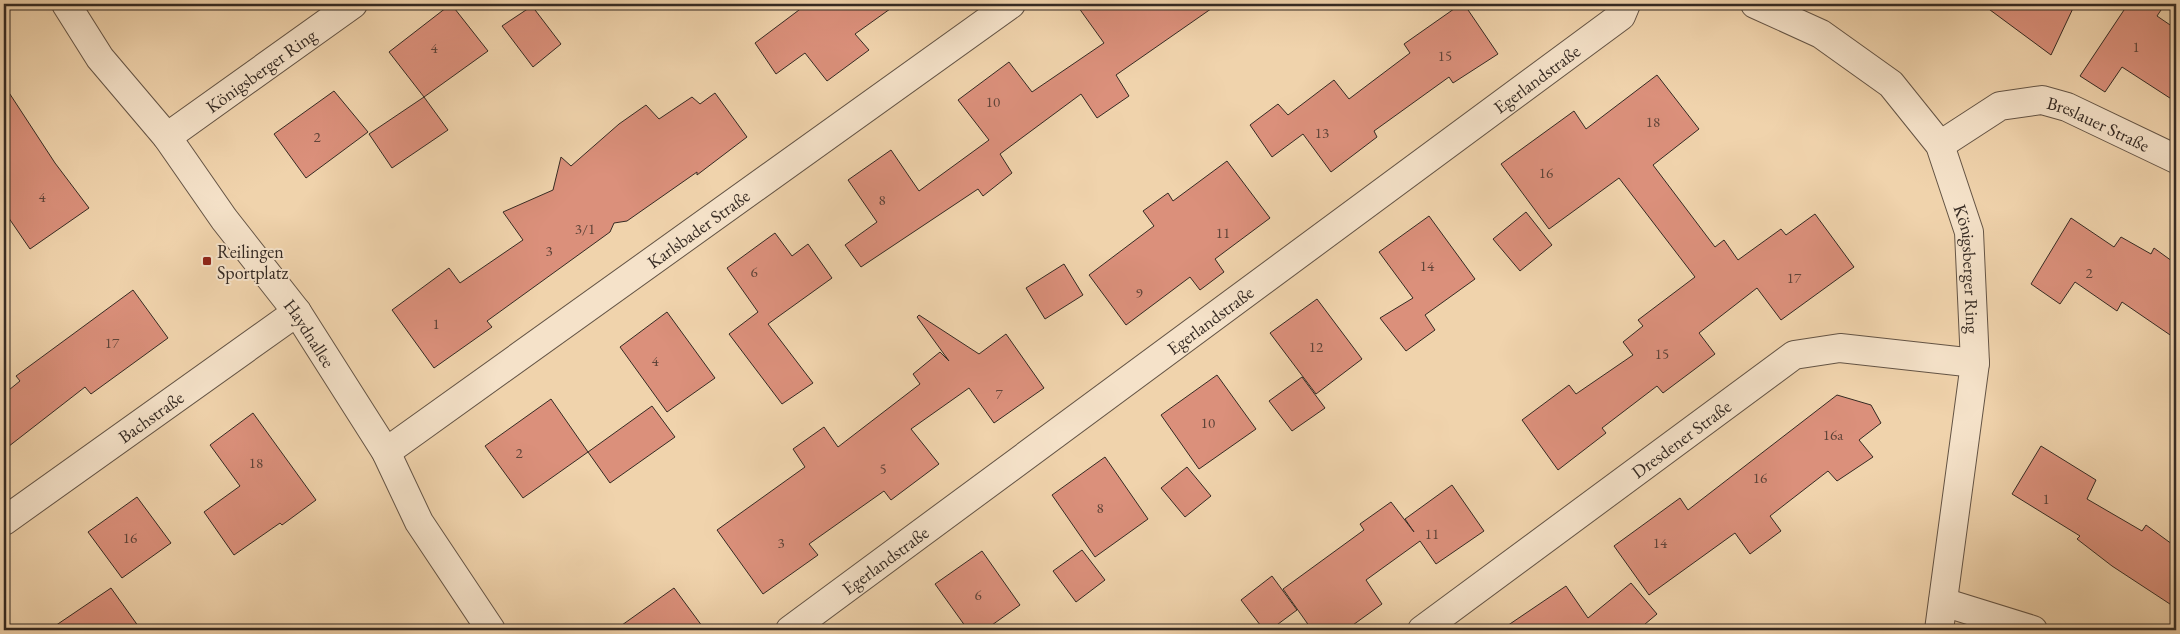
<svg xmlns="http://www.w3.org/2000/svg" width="2180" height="634" font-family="'EB Garamond',serif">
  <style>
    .building { fill: #db907b; stroke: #352a23 }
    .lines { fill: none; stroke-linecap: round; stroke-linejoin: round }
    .minor-casing { stroke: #645445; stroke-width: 30 }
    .minor { stroke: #f5e2c9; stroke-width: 28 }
    .poi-dot { fill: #8f2418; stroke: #f5e2c9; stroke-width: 2 }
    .labels { text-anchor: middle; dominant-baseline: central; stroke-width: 4; stroke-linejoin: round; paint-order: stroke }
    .number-label { font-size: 15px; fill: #5e4439 }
    .street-label { font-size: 18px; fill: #352a23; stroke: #f5e2c9 }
    .poi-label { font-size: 18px; fill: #352a23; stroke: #f5e2c9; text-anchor: start }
  </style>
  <rect width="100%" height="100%" fill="#f0d3ac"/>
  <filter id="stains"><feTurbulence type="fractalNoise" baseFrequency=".004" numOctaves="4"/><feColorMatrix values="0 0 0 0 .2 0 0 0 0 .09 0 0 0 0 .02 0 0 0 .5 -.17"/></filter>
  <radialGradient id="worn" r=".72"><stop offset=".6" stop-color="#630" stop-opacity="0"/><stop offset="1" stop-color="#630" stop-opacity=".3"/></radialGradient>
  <!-- building -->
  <g class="building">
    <polygon points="451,4 488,51 424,97 448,130 392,168 369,134 424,97 389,52"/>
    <polygon points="807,4 897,4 855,34 869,50 827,81 805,53 776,74 755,43"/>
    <polygon points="1076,4 1218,4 1116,75 1129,96 1097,118 1081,94 1000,154 1012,173 983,196 978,189 861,267 845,245 877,222 848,180 891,150 919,191 989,140 958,100 1009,62 1032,92 1104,43"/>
    <polygon points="1461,4 1464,4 1498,54 1453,83 1449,77 1374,131 1377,137 1331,172 1303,134 1272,157 1250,125 1278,104 1288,115 1334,80 1349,99 1410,53 1404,44"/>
    <polygon points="1982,4 2075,4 2051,55"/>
    <polygon points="2128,4 2165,4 2157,16 2176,29 2176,102 2122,67 2105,92 2080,76"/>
    <polygon points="532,6 561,44 533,67 502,26"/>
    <polygon points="1657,75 1699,129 1653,165 1715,247 1724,240 1738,260 1781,229 1786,235 1815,214 1854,267 1781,320 1757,288 1699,333 1715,354 1663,393 1657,386 1602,428 1606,433 1558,470 1522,420 1569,385 1576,394 1633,355 1623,342 1643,326 1638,320 1695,277 1619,178 1549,229 1501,164 1574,111 1586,129"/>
    <polygon points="4,85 55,163 89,208 30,249 4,211"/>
    <polygon points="334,91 368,132 306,178 274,134"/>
    <polygon points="715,93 747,137 697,175 697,172 627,221 614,223 610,232 487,321 492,327 434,368 392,310 449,268 460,283 523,240 503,212 553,190 561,157 571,166 619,124 646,105 659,119 692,97 700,104"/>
    <polygon points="1227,161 1270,218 1215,259 1224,272 1200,290 1190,277 1126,325 1089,275 1154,226 1143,211 1168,193 1173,201"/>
    <polygon points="1526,212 1552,245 1520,271 1493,239"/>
    <polygon points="1429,216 1475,279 1425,315 1435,330 1406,351 1380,318 1413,298 1379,252"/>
    <polygon points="2071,218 2114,247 2121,237 2151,254 2154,248 2176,264 2176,339 2122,302 2117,311 2075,282 2060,304 2031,284"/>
    <polygon points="775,233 792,256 808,244 832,278 768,324 813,383 782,404 729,334 758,312 727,268"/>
    <polygon points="1064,264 1083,295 1045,319 1026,288"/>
    <polygon points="133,290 168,338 91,394 85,387 4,450 4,394 20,381 16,376"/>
    <polygon points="1317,299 1362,359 1316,394 1270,333"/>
    <polygon points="667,312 715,378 667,412 620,347"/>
    <polygon points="919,315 979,354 1006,334 1044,388 994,423 969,388 911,429 939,464 891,500 884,491 809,544 818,555 763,594 717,530 805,467 793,449 824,427 838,447 920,384 913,374 940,352 949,361 917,317"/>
    <polygon points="1217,375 1256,429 1199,469 1161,415"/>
    <polygon points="1302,377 1325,408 1292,431 1269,401"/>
    <polygon points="1837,395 1871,405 1881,423 1859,440 1873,457 1837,481 1828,471 1770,516 1781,531 1750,554 1735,533 1649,595 1614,546 1680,498 1688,510"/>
    <polygon points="551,399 588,452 523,498 485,446"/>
    <polygon points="652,406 675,437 610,483 588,452"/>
    <polygon points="253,413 316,500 282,525 280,523 234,555 204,512 240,486 210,445"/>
    <polygon points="2041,446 2096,480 2087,499 2142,531 2146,525 2176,547 2176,608 2112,566 2077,539 2080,536 2012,494"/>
    <polygon points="1105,457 1148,519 1095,557 1052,495"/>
    <polygon points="1187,467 1211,496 1185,517 1161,488"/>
    <polygon points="1452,485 1484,531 1436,564 1420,541 1366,580 1382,604 1346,630 1312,630 1283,589 1364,530 1360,524 1391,502 1414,532 1405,519"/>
    <polygon points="137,497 171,543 122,578 88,532"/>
    <polygon points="1082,550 1105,580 1076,602 1053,571"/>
    <polygon points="982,551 1020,605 985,630 968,630 935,584"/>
    <polygon points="1272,576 1297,610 1270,630 1264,630 1241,600"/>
    <polygon points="1631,583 1657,614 1638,630 1501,630 1566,586 1588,618"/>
    <polygon points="111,588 141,630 49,630"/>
    <polygon points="674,588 705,630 615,630"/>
  </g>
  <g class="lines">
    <defs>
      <g id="minor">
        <path id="s1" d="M 66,4 L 100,58 L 167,137 L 224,219 L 297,312 L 386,452 L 419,522 L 491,630"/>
        <path id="s2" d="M 1755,4 L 1821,34 L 1891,84 L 1940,145 L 1969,232 L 1975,363 L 1939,630"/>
        <path id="s3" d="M 167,137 L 353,4"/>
        <path id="s4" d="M 1940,145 L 2000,106 L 2042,100 L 2067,107 L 2176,159"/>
        <path id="s5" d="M 386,452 L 1011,4"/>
        <path id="s6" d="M 4,521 L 297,312"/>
        <polyline points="1943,602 2033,630"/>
        <path id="s7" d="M 790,630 L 1621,16 L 1626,4"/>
        <path id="s8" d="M 1422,630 L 1794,355 L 1840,348 L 1975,363"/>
      </g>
    </defs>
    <!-- minor casing -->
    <use href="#minor" class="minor-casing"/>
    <!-- minor -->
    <use href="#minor" class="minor"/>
  </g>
  <!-- markers -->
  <rect class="poi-dot" x="202" y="256" width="10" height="10" rx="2.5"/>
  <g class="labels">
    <!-- number labels -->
    <g class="number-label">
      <text x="2136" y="46">1</text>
      <text x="434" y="47">4</text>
      <text x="1445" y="55">15</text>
      <text x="993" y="101">10</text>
      <text x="1653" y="121">18</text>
      <text x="1322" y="132">13</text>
      <text x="317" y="136">2</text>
      <text x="1546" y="172">16</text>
      <text x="42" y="196">4</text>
      <text x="882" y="199">8</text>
      <text x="585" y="228">3/1</text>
      <text x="1223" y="232">11</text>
      <text x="549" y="250">3</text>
      <text x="1427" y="265">14</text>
      <text x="754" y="271">6</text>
      <text x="2089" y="272">2</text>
      <text x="1794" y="277">17</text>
      <text x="1139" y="292">9</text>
      <text x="436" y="323">1</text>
      <text x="112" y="342">17</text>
      <text x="1316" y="346">12</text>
      <text x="1662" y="353">15</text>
      <text x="655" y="360">4</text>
      <text x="999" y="393">7</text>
      <text x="1208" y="422">10</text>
      <text x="1833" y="434">16a</text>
      <text x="519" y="452">2</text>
      <text x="256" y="462">18</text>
      <text x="883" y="468">5</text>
      <text x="1760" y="477">16</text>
      <text x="2046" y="498">1</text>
      <text x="1100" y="507">8</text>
      <text x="1432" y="533">11</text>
      <text x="130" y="537">16</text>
      <text x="781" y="542">3</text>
      <text x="1660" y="542">14</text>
      <text x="978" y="594">6</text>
    </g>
    <!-- street labels -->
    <g class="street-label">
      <text stroke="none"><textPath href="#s3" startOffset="115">Königsberger Ring</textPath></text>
      <text stroke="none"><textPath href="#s7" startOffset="928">Egerlandstraße</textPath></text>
      <text stroke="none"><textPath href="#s4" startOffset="175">Breslauer Straße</textPath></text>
      <text stroke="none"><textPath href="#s5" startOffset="384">Karlsbader Straße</textPath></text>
      <text stroke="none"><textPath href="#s2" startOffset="365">Königsberger Ring</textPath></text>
      <text stroke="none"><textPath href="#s7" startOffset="522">Egerlandstraße</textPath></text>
      <text stroke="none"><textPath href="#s1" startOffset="410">Haydnallee</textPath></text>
      <text stroke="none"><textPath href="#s6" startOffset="180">Bachstraße</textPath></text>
      <text stroke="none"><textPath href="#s8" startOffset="322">Dresdener Straße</textPath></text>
      <text stroke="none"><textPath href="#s7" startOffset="118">Egerlandstraße</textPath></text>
    </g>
    <!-- poi labels -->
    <g class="poi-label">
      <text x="217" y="251">Reilingen<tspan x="217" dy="21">Sportplatz</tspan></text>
    </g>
  </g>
  <!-- margin -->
  <rect width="2180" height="634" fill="none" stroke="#f0d3ac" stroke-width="20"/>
  <rect x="5" y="5" width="2170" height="624" fill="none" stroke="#352a23" stroke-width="2.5"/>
  <rect x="10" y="10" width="2160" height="614" fill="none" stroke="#352a23"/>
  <rect width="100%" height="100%" filter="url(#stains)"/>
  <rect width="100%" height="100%" fill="url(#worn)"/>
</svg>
